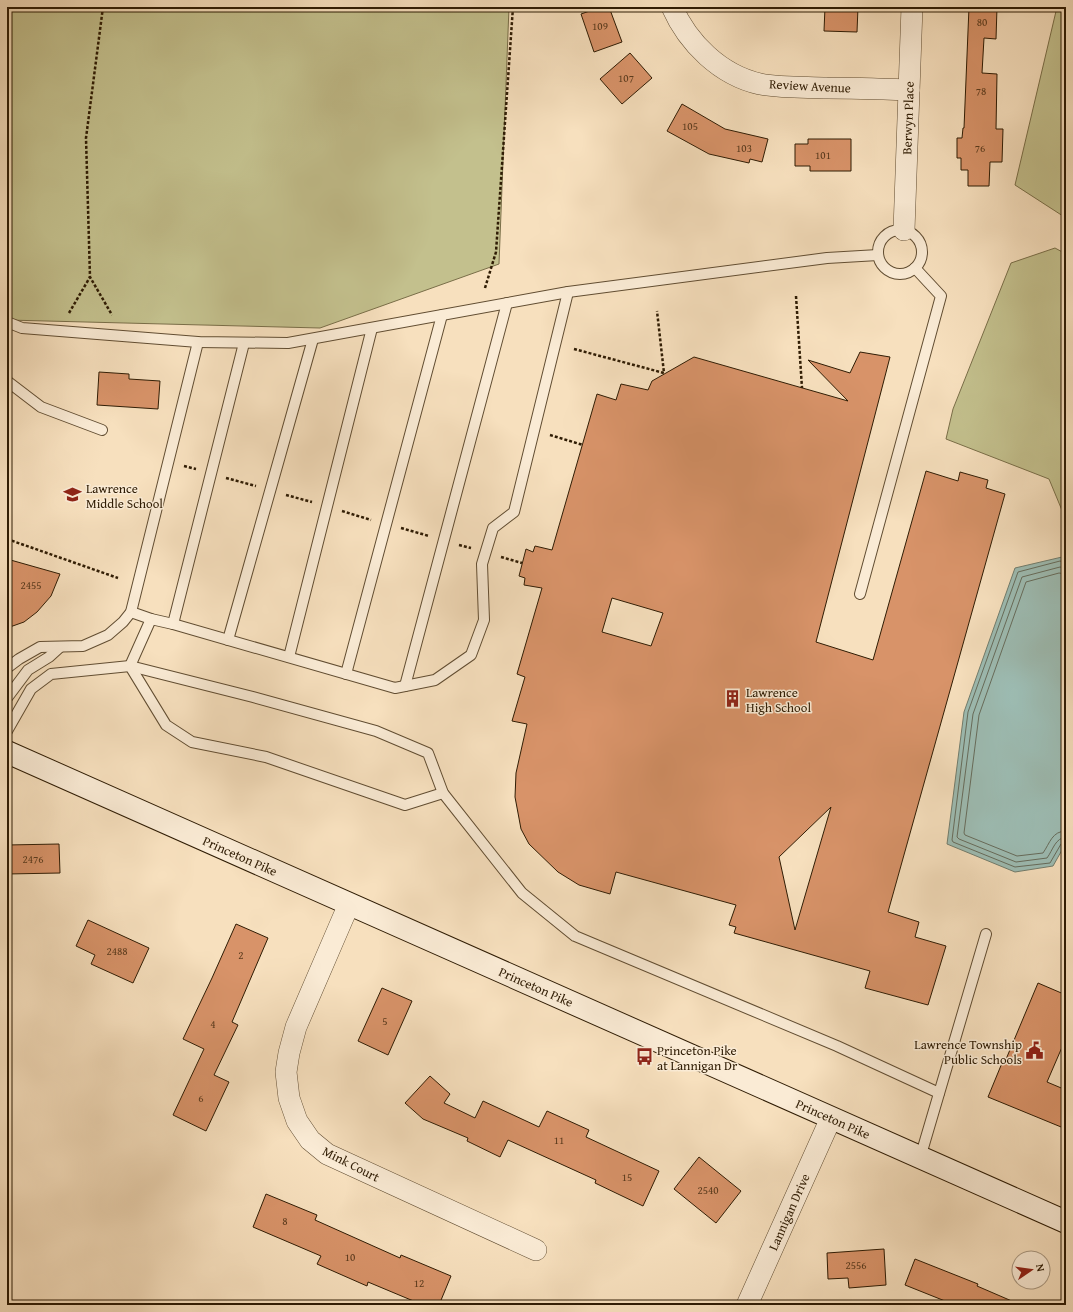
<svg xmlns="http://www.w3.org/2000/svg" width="1073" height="1312" font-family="'Gentium Book Plus',serif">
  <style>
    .green { fill: #c3c08d; stroke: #796e48 }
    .water { fill: #9dbdb4; stroke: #717d6e }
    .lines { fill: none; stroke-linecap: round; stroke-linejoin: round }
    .shore { stroke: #666c5c; stroke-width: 1 }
    .building { fill: #d89369; stroke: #2f1c04; fill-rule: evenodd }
    .service-casing { stroke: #614d32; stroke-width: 12 }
    .minor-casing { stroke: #614d32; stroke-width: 22 }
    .secondary-casing { stroke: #2f1c04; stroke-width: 24 }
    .path { stroke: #2f1c04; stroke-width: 2.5; stroke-dasharray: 3 2; stroke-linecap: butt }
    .service { stroke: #faebd5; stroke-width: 10 }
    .minor { stroke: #faebd5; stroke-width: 21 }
    .secondary { stroke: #faebd5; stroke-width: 22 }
    .labels { text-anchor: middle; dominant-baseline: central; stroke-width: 3; stroke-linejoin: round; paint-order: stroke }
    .number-label { font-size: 11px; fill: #593a1d }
    .street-label { font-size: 13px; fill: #2f1c04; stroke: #faebd5 }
    .poi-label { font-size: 13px; fill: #2f1c04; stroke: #faebd5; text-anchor: start }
  </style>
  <rect width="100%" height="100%" fill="#f7e0be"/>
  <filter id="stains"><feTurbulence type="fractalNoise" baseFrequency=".005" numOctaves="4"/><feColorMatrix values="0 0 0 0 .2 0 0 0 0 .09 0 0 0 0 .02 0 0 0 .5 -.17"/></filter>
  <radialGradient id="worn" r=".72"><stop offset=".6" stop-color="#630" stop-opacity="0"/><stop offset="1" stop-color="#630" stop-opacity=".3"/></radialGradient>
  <!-- green -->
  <g class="green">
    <polygon points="7,7 509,7 499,264 320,328 7,320"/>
    <polygon points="1057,7 1066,7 1066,218 1015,185"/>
    <polygon points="1055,248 1066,254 1066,520 1049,479 946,439 953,409 1011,263"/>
  </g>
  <!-- water -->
  <polygon class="water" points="1062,557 1066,559 1066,843 1053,866 1015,872 947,844 964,712 1015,568"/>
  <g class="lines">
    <!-- shore -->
    <g class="shore">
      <polyline points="1066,563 1060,561 1018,572 968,712 952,840 953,842 1015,867 1050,863 1061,844 1066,842"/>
      <path d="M 1066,568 L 1060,567 L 1022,577 L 973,714 L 957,837 L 959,839 L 1016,862 L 1047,858 C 1053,850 1055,838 1066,837"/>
      <path d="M 1066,574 L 1059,573 L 1026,582 L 979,715 L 964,833 L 965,835 L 1017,856 L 1043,853 C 1050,843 1052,831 1066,831"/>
    </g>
  </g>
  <!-- building -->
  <g class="building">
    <polygon points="601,7 609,7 622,42 594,52 581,14"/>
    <polygon points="825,7 858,7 857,32 824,31"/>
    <polygon points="969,7 997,7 996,39 984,38 982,73 997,74 996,129 1003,129 1002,162 990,162 989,186 968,186 968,170 961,170 961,158 957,158 957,138 962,138 963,128 964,128"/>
    <polygon points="630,53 652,78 622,104 600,79"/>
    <polygon points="682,104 725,129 768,139 762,162 750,159 749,163 709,154 667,131"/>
    <polygon points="808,139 851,139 851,171 810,171 810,166 795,166 795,144 808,144"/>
    <path d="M 860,352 L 890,357 L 816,642 L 873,660 L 926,471 L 958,481 L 960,472 L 988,480 L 986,488 L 1005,494 L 888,912 L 919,922 L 915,937 L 946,946 L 928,1005 L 865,988 L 870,971 L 734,933 L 736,927 L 729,925 L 736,905 L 616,872 L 610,894 L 579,885 L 558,872 L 529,844 L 521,829 L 515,797 L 516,773 L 527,724 L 512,721 L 525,677 L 517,674 L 542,588 L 524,585 L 525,578 L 519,576 L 526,549 L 533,552 L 535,546 L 552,550 L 597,394 L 616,400 L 621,384 L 648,390 L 652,381 L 694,357 L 848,401 L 808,360 L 850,373 ZM 612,598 L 663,613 L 651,646 L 602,632 ZM 831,807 L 795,930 L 779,857 Z"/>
    <polygon points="99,372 129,374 129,379 160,381 158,409 97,405"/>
    <polygon points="7,559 60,574 51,596 37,612 24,622 7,628"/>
    <polygon points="59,844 60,873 7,874 7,845"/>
    <polygon points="88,920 149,948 133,983 91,964 95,955 76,946"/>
    <polygon points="236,924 268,938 232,1022 238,1025 214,1075 229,1082 206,1131 173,1115 204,1049 183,1039 212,978"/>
    <polygon points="1038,983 1066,995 1066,1038 1047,1082 1066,1090 1066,1129 988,1097 1002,1063 1004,1064"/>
    <polygon points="382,988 412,1001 388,1055 358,1041"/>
    <polygon points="430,1076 450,1094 444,1103 475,1118 483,1101 539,1127 547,1111 589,1130 586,1137 659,1171 643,1206 595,1183 596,1180 508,1140 500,1157 467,1141 468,1138 423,1119 405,1103"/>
    <polygon points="699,1157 741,1191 716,1223 674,1189"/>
    <polygon points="266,1194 317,1215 315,1220 400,1258 401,1255 451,1276 439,1305 423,1305 368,1282 367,1286 317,1264 321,1256 253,1227"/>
    <polygon points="884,1249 886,1285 849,1288 848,1278 828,1279 827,1253"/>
    <polygon points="915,1259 978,1284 977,1286 1021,1305 955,1305 905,1285"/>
  </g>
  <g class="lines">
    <defs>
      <g id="service">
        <circle cx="900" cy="252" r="22"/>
        <polyline points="7,322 22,328 198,342 288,343 568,292 827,258 878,255"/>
        <polyline points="7,381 41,407 102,430"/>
        <polyline points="860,594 941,296 915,268"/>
        <polyline points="131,612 151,619 173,624 395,688 435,680 471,655 484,620 482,564 493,528 514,512 568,292"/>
        <polyline points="173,624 244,343"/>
        <polyline points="228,640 313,339"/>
        <polyline points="289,657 372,328"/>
        <polyline points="130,666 166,725 192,742 266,757 405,805 443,793"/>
        <polyline points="130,666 151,619"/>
        <polyline points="7,668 19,659 40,647 83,646 108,635 123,622 131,612 198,342"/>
        <polyline points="346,674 442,315"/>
        <polyline points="405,686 507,303"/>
        <polyline points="7,698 28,670 49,657 60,647"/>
        <polyline points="7,731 31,689 51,674 130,666 253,697 376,731 428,753 443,793 522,893 575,936 837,1046 939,1093"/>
        <polyline points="920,1158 986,934"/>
      </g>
      <g id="minor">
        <path d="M 672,7 C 688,43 720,75 760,84 C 782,88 805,87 827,88 C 854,88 882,89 909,90"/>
        <polyline points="904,230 912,7"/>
        <polyline points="349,904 296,1027 289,1053 286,1072 289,1098 297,1121 310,1140 327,1154 536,1250"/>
        <polyline points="747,1305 831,1118"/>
      </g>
      <polyline id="secondary" points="7,752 1066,1222"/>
    </defs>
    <!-- service casing -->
    <use href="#service" class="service-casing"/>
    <!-- minor casing -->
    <use href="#minor" class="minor-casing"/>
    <!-- secondary casing -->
    <use href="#secondary" class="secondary-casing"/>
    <!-- path -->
    <g class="path">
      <polyline points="103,7 86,138 90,277 112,315"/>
      <polyline points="485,288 496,252 513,7"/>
      <polyline points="796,296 802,388"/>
      <polyline points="69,313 90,277"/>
      <polyline points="574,349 664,373 657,311"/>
      <polyline points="550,435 583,445"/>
      <polyline points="184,466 196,469"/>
      <polyline points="226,478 256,486"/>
      <polyline points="286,495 312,502"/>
      <polyline points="342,511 371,520"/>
      <polyline points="401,528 429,536"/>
      <polyline points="7,539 118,578"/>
      <polyline points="459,545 471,548"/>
      <polyline points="501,557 522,563"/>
    </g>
    <!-- service -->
    <use href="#service" class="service"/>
    <!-- minor -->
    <use href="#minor" class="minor"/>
    <!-- secondary -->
    <use href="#secondary" class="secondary"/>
  </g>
  <!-- icons -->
  <defs>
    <symbol id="school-bare" viewBox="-9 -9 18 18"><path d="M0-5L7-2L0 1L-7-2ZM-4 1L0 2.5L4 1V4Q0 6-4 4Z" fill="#8f2418" stroke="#faebd5" stroke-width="2.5" paint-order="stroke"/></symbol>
    <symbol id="building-bare" viewBox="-9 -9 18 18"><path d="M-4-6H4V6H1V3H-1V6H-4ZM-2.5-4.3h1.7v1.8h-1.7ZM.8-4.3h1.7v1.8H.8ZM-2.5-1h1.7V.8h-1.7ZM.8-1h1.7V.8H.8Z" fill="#8f2418" stroke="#faebd5" stroke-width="2.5" paint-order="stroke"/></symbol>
    <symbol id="civic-bare" viewBox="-9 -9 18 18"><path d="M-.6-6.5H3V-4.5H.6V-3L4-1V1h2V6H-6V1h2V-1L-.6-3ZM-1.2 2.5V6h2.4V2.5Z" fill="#8f2418" stroke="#faebd5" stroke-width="2.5" paint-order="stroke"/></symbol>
    <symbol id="bus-bare" viewBox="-9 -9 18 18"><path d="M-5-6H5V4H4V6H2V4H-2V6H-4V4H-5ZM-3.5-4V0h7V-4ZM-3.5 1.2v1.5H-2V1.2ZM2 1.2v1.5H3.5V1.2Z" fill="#8f2418" stroke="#faebd5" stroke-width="2.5" paint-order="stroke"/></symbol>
  </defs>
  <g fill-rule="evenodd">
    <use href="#school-bare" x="60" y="482" width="25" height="25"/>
    <use href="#building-bare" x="720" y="686" width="25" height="25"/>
    <use href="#civic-bare" x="1022" y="1038" width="25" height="25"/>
    <use href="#bus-bare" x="632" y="1044" width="25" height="25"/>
  </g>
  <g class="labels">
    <!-- number labels -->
    <g class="number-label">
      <text x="982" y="22">80</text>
      <text x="600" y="26">109</text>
      <text x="626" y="78">107</text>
      <text x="981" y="91">78</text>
      <text x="690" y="126">105</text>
      <text x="744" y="148">103</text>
      <text x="980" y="148">76</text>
      <text x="823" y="155">101</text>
      <text x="31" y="585">2455</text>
      <text x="33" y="859">2476</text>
      <text x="117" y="951">2488</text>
      <text x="241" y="955">2</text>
      <text x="385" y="1021">5</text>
      <text x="213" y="1024">4</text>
      <text x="201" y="1098">6</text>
      <text x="559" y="1140">11</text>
      <text x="627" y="1177">15</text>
      <text x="708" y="1190">2540</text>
      <text x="285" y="1221">8</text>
      <text x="350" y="1257">10</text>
      <text x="856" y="1265">2556</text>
      <text x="419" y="1283">12</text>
    </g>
    <!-- street labels -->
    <g class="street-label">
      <text transform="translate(810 86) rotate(3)">Review Avenue</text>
      <text transform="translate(908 118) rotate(-88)">Berwyn Place</text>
      <text transform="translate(240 856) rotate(24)">Princeton Pike</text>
      <text transform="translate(536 987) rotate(24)">Princeton Pike</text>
      <text transform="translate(833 1119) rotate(24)">Princeton Pike</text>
      <text transform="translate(351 1164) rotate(27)">Mink Court</text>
      <text transform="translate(789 1212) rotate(-66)">Lannigan Drive</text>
    </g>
    <!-- poi labels -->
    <g class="poi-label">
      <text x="86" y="488">Lawrence<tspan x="86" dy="15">Middle School</tspan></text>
      <text x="746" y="692">Lawrence<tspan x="746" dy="15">High School</tspan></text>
      <text x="1022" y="1044" text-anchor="end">Lawrence Township<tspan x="1022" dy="15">Public Schools</tspan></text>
      <text x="657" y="1050">Princeton Pike<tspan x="657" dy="15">at Lannigan Dr</tspan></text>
    </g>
  </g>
  <!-- margin -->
  <rect width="1073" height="1312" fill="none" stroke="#f7e0be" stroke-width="24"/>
  <rect x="8" y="8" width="1057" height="1296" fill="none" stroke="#2f1c04" stroke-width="2"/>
  <rect x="12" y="12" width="1049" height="1288" fill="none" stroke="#2f1c04"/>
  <!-- north arrow -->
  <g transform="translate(1031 1270) rotate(77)"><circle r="19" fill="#faebd5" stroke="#a99881"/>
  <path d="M0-3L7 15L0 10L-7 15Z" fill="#8f2418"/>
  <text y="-6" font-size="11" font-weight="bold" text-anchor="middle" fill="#2f1c04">N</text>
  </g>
  <rect width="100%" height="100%" filter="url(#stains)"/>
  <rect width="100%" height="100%" fill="url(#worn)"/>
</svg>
